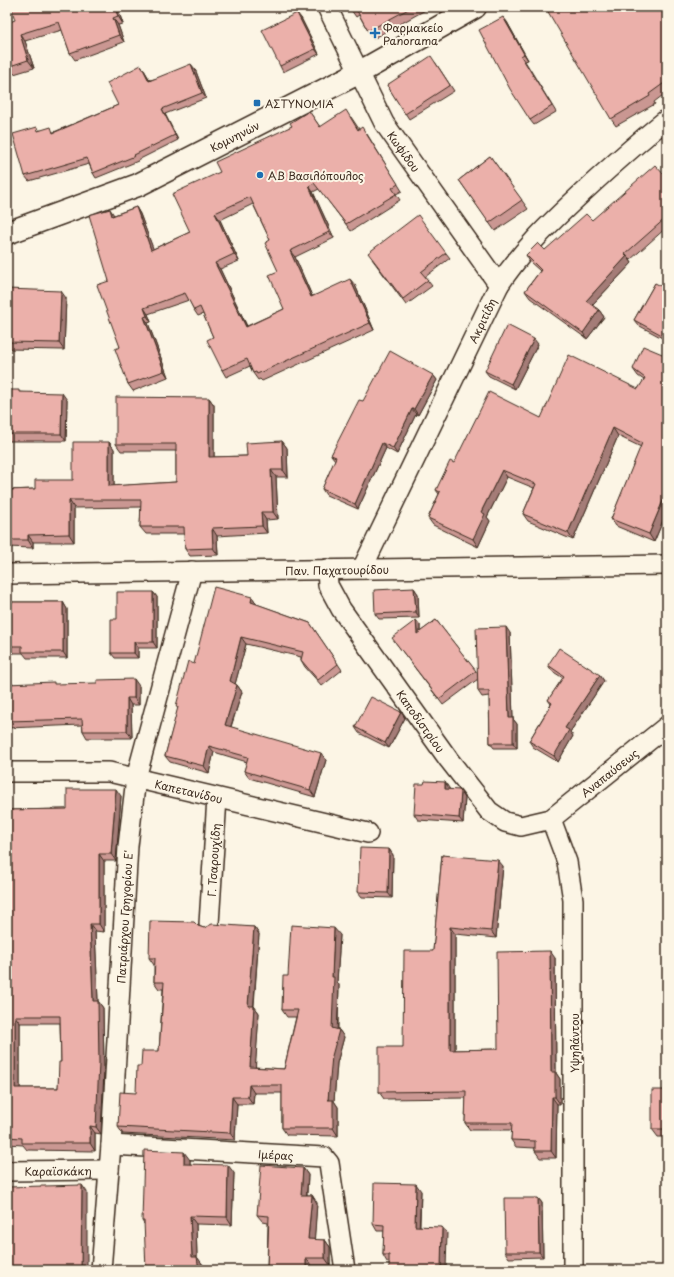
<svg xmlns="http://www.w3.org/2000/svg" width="674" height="1277" font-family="'Playpen Sans',sans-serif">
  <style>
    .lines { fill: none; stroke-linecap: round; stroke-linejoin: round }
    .street-casing { stroke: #3b2a1e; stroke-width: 22 }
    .secondary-casing { stroke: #3b2a1e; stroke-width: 25 }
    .street { stroke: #fcf5e5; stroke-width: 19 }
    .secondary { stroke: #fcf5e5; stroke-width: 22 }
    .wall { fill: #ca9792; stroke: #3b2a1e; fill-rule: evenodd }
    .shaded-wall { fill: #a47b77; stroke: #3b2a1e }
    .building { fill: #ebb0aa; stroke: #3b2a1e; fill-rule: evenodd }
    .poi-dot { fill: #1f6fb2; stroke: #fcf5e5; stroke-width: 1.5 }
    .labels { text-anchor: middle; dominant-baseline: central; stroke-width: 4; stroke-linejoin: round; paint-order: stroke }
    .poi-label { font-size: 11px; fill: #3b2a1e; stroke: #fcf5e5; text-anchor: start }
    .street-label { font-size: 11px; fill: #3b2a1e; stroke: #fcf5e5 }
  </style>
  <rect width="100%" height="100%" fill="#fcf5e5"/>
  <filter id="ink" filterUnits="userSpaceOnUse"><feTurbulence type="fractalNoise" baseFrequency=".025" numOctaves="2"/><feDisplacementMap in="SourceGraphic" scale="8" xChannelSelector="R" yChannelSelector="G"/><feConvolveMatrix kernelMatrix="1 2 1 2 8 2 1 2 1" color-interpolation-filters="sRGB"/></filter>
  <g filter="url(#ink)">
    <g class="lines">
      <defs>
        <g id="street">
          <path id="s1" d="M 327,7 L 384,123 L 499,285"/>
          <path id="s2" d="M 327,569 L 328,585 L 341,609 L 449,760 L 489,811 L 505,822 L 521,826 L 551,819 L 667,726"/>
          <path id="s3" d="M 362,569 L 499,285 C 521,251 550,223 580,195 C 608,169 637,143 667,119"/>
          <path id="s4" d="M 7,574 L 667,565"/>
          <path id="s5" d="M 7,772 L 109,772 L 368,833"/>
          <polyline points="551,819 567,862 573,900 573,1270"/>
          <path id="s6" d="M 209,924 L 217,798"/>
          <path id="s7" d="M 111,1145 L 324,1157 L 329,1163 L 345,1270"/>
          <path id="s8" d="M 7,1171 L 109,1170"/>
          <path id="s9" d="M 101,1270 L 111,1145 L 128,846 L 136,778 L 192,571"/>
        </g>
        <g id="secondary">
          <path id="s10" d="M 7,233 L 138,185 L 360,72 L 475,7"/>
        </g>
      </defs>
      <!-- street casing -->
      <use href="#street" class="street-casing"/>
      <!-- secondary casing -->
      <use href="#secondary" class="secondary-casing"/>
      <!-- street -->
      <use href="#street" class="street"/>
      <!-- secondary -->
      <use href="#secondary" class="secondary"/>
    </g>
    <!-- wall -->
    <g class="wall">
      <polygon points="117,7 123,24 118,25 124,42 75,60 70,53 62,30 25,41 34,68 7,76 7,23"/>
      <polygon points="349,7 429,7 429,8 373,39 368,31 359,15 356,17"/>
      <polygon points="667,7 667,92 654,102 655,104 616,126 611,119"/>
      <polygon points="503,17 507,22 528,60 525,61 556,112 534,125 530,120"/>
      <polygon points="301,18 319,54 283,72 280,66"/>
      <polygon points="435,62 454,91 409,119 387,85"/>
      <polygon points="141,65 150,80 195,69 206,98 165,114 178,140 138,160 138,161 96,178 93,173 89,164 29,181 25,176 39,130 54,132 118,105"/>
      <path d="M 309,111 L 320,127 L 351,117 L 359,129 L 367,134 L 402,191 L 396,194 L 400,200 L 351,231 L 319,189 L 313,192 L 334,238 L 295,257 L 312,296 L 355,285 L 374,330 L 262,381 L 260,379 L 258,380 L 253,373 L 250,366 L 226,377 L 222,370 L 213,337 L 203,314 L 198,316 L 194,310 L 189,300 L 148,314 L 151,322 L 148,323 L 168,377 L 133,391 L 128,384 L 120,347 L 109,281 L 114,215 L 136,207 L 140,214 L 153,249 L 190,232 L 220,172 L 292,126 ZM 253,204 L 270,240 L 278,271 L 284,309 L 247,326 L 220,269 L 239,261 L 220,220 Z"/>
      <polygon points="490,156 528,209 495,231 459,180"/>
      <polygon points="667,178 667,227 630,260 632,263 592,305 599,310 604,317 587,339 530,298 525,291 540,271 530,262 526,255 545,250 592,220"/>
      <polygon points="446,253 450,258 425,277 432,286 406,305 372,259"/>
      <polygon points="655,283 666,340 638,325 634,320"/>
      <polygon points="7,289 66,298 64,350 7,349"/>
      <polygon points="538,344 515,389 489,376 485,371"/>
      <polygon points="667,356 667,511 654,542 616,526 611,519 641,447 618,436 573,540 528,521 523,514 534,488 507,477 487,517 490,521 478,547 433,525 428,518 439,494 436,490 454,463 541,418 638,389 644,380 638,376 633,369"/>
      <polygon points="433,375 437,380 418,415 416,414 397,454 386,448 358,509 326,495 322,489 335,460 331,455 363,401"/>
      <polygon points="7,390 67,400 66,441 7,441"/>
      <polygon points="209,398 214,405 214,457 247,456 282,441 287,448 288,477 276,477 278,519 266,520 267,533 217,536 218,555 190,556 185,549 184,534 146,534 140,527 141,507 74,508 74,542 33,542 33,548 7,547 7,490 35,489 73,480 109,442 114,449 114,486 176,482 176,451 121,451 116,444"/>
      <polygon points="414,588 418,594 419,618 379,619 375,614"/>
      <polygon points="153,592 157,597 157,648 138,648 138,658 115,658 111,653 117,619"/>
      <polygon points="252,597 257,604 256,604 310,623 342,670 322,686 305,667 301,660 301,657 246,644 235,684 237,685 242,692 231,727 326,760 315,797 249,778 244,771 247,762 214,752 209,773 170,762 165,756 178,709 176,706 194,664"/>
      <polygon points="7,602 63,602 67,609 67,658 27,658 23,653 7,653"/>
      <polygon points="436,620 478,674 510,633 513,719 517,724 517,748 494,748 490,743 489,696 482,697 478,691 478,679 443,705 396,643 420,625 420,632"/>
      <polygon points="548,665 600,675 604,681 570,732 573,736 558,762 533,747 529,741 551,704 548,700 563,678 552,671"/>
      <polygon points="7,684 139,686 139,705 131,705 132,738 87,738 83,731 82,725 7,728"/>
      <polygon points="401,712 405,718 389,748 359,733 355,727"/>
      <polygon points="449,788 449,789 465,798 463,823 418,820 414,814"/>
      <path d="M 121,796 L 116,861 L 104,861 L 104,932 L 95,931 L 98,1001 L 103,1008 L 104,1070 L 101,1134 L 95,1133 L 95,1151 L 27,1150 L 23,1145 L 7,1144 L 7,810 L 67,809 ZM 20,1023 L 60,1023 L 61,1062 L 58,1088 L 20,1088 Z"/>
      <polygon points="389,849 393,855 392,898 362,897 358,892"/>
      <polygon points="442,855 503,866 496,938 455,934 455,1050 498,1049 555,958 556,1073 560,1079 560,1104 557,1104 556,1158 540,1158 535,1151 535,1148 516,1147 511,1140 512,1130 470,1130 465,1123 466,1098 384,1099 379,1092 403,1047 433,951"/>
      <polygon points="198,926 204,928 254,927 259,934 254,1006 259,1013 255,1067 284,1069 296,1017 287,1017 282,1010 288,976 340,935 337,982 339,985 338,1029 339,1030 344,1037 337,1063 334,1101 338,1107 338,1136 287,1135 282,1128 282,1093 254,1093 253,1104 237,1104 235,1140 123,1134 118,1127 159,1051 163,989 159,989 154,982 154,965 149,958"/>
      <polygon points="667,1090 667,1137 658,1137 652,1129"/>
      <polygon points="190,1160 190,1164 234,1173 232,1225 196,1224 197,1257 203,1265 144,1224 142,1221"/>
      <polygon points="303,1168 308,1175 307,1195 312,1195 317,1203 314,1240 325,1240 330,1247 330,1265 311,1265 311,1270 267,1270 268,1223 263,1222 257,1215"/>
      <polygon points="421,1191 420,1226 447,1233 389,1262 387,1262 383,1255 384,1231 377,1231 373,1224"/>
      <polygon points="538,1198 542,1203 543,1257 509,1258 505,1252"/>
    </g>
    <!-- shaded-wall -->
    <g class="shaded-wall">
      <polygon points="114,7 117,7 123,24 118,16"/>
      <polygon points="297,13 301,18 319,54 315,49"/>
      <polygon points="503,17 507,22 528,60 524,54"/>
      <polygon points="113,18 118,25 124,42 119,35"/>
      <polygon points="20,34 25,41 34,68 28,60"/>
      <polygon points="191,64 195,69 206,98 202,93"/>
      <polygon points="141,65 144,70 152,85 149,81"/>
      <polygon points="162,109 165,114 178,140 175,135"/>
      <polygon points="309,186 313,192 334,238 329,232"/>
      <polygon points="136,207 140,214 156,256 151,250"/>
      <polygon points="110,209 114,215 112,216"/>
      <polygon points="215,213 220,220 239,261 234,254"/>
      <polygon points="290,251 295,257 315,303 311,297"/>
      <polygon points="627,256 632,263 590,307 586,301"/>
      <polygon points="215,263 220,269 250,333 246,327"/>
      <polygon points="350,279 355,285 374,330 370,323"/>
      <polygon points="61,291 66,298 64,350 59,343"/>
      <polygon points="144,308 148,314 151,322 147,316"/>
      <polygon points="599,310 604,317 587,339 583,333"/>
      <polygon points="144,317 148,323 168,377 164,371"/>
      <polygon points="667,325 667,338 666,340 662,335"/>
      <polygon points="534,339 538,344 515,389 511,384"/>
      <polygon points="433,375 437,380 418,415 414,409"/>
      <polygon points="62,393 67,400 66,441 61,434"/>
      <polygon points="209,398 214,405 214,464 209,457"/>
      <polygon points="412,409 416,414 397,454 393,448"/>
      <polygon points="613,428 618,436 573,540 568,533"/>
      <polygon points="282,441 287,448 288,477 283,470"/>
      <polygon points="109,442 114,449 114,493 109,486"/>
      <polygon points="382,443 386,448 358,509 355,504"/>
      <polygon points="271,470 276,477 278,519 273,512"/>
      <polygon points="502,470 507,477 487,517 490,521 478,547 473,539 481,512"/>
      <polygon points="667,491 667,511 654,542 649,534"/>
      <polygon points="69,500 74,508 74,542 69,534"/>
      <polygon points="261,512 266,520 267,533 262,526"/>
      <polygon points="212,528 217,536 218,555 213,548"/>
      <polygon points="28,535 33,542 33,548 28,540"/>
      <polygon points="414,588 418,594 419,618 416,612"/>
      <polygon points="153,592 157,597 157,648 153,642"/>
      <polygon points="252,597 257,604 255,609 251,602"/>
      <polygon points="63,602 67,609 67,658 63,652"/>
      <polygon points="416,620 420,625 420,640 417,634"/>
      <polygon points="506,627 510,633 513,719 517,724 517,748 513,743 509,718"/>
      <polygon points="241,637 246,644 234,688 230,681"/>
      <polygon points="134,642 138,648 138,658 134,653"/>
      <polygon points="600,675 604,681 570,732 573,736 558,762 554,756 565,728"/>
      <polygon points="134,679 139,686 139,705 134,698"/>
      <polygon points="237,685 242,692 229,732 225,725"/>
      <polygon points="127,698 131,705 132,738 127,731"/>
      <polygon points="401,712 405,718 389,748 385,743"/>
      <polygon points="209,746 214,752 209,773 204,766"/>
      <polygon points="321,753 326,760 315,797 310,790"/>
      <polygon points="445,782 449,788 449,794 445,789"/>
      <polygon points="116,789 121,796 116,861 111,854"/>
      <polygon points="461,792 465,798 463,823 459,818"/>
      <polygon points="389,849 393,855 392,898 388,893"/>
      <polygon points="99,854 104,861 104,932 99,924"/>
      <polygon points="498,860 503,866 496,938 491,931"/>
      <polygon points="90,924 95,931 98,1001 103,1008 104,1070 101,1134 96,1127 93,1001"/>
      <polygon points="254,927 259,934 253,1013 248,1006"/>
      <polygon points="450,927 455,934 455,1057 450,1050"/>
      <polygon points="334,928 340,935 337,982 339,985 337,1034 339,1030 344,1037 337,1063 334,1101 338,1107 338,1136 333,1128 328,1100 332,1028 332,977"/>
      <polygon points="550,951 555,958 556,1073 560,1079 560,1104 555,1097 551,1072"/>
      <polygon points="254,1006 259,1013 255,1074 250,1067"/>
      <polygon points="15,1016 20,1023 20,1095 15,1088"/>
      <polygon points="249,1085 254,1093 253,1104 248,1097"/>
      <polygon points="232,1097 237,1104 235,1140 230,1133"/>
      <polygon points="552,1097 557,1104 556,1158 551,1151"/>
      <polygon points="90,1126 95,1133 95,1151 90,1143"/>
      <polygon points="184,1152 190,1160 190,1172 184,1164"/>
      <polygon points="228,1165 234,1173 232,1225 227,1217"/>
      <polygon points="303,1168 308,1175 306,1202 301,1195"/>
      <polygon points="416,1184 421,1191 419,1232 415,1226"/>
      <polygon points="82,1185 87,1192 87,1270 81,1270"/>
      <polygon points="312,1195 317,1203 314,1247 308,1239"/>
      <polygon points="538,1198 542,1203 543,1257 539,1252"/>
      <polygon points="190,1216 196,1224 197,1257 203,1265 204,1270 199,1270 192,1257"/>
      <polygon points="442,1227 447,1233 446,1270 442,1270 441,1268"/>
      <polygon points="325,1240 330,1247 330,1265 325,1258"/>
      <polygon points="306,1258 311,1265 311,1270 306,1270"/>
    </g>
    <!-- building -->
    <g class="building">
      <polygon points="11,7 114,7 118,16 113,18 119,35 70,53 59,22 20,34 28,60 7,67 7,23 15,20"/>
      <polygon points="349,7 354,7 350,9"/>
      <polygon points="355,7 412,7 368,31"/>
      <polygon points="552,7 667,7 667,81 649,94 650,96 611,119 547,10"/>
      <polygon points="297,13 315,49 280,66 262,30"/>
      <polygon points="503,17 524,54 521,56 552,106 530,120 510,89 479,30"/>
      <polygon points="431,56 450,85 405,114 387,85"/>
      <polygon points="191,64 202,93 162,109 175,135 134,155 135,156 93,173 87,158 25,176 13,134 37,127 38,131 51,127 53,133 118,105 107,83 141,65 149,81"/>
      <path d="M 346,110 L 358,130 L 362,127 L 398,184 L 392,188 L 396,194 L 346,224 L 314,183 L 309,186 L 329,232 L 290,251 L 311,297 L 350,279 L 370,323 L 257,374 L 256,372 L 253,373 L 247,359 L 222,370 L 207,340 L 213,337 L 200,307 L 194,310 L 185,293 L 144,308 L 147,316 L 144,317 L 164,371 L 128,384 L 115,349 L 120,347 L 97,285 L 109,281 L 89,215 L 110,209 L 112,216 L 136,207 L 151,250 L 190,232 L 172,194 L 220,172 L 215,162 L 292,126 L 290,123 L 309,111 L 320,127 ZM 250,197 L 270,240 L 265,243 L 278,271 L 269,275 L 284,309 L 246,327 L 215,263 L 234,254 L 215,213 Z"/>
      <polygon points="490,156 522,200 489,223 459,180"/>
      <polygon points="655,165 667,178 667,217 625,254 627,256 586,301 599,310 583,333 525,291 541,270 526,255 538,243 545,250 586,214 592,220"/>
      <polygon points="418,215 446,253 421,272 428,280 403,299 368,253"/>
      <polygon points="655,283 667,289 667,325 662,335 634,320"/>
      <polygon points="7,289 61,291 59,343 7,342"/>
      <polygon points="507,325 534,339 511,384 485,371"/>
      <polygon points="643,346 667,356 667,491 649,534 611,519 642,443 613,428 568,533 523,514 536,484 502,470 481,512 485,514 473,539 428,518 440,492 436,490 450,461 454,463 489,392 541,418 569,355 638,389 645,378 633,369"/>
      <polygon points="390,351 433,375 414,409 412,409 393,448 382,443 355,504 322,489 336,457 331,455 359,400 363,401"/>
      <polygon points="7,390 19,390 19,392 62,393 61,434 7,434"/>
      <polygon points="116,397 209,398 209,457 247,456 246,443 282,441 283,470 271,470 273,512 261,512 262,526 212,528 213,548 185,549 184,527 140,527 141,500 69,500 69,534 28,535 28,540 7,540 7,490 35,489 35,480 73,480 73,442 109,442 109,486 176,482 176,444 116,444"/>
      <polygon points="214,587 252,597 251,602 310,623 338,664 318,680 301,660 303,652 241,637 230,681 237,685 225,725 321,753 310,790 244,771 248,757 209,746 204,766 165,756 178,707 176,706 188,661 194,664"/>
      <polygon points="414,588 416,612 375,614 374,590"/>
      <polygon points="117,592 153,592 153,642 134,642 134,653 111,653 111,619 117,619"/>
      <polygon points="7,602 63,602 63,652 22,652 22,646 7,646"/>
      <polygon points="416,620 417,634 436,620 476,671 439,699 392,638"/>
      <polygon points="506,627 509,718 513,718 513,743 490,743 489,691 478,691 476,628"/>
      <polygon points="559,648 600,675 565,728 569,730 554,756 529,741 552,703 548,700 564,676 548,665"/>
      <polygon points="134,679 134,698 127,698 127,731 83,731 82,719 7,721 7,684 54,682 54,684 97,683 97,680"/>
      <polygon points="371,697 401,712 385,743 355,727"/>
      <polygon points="425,781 445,782 445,789 459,790 461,792 459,818 414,814 416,784 424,784"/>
      <path d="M 67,789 L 116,789 L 111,854 L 99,854 L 99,924 L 90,924 L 93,1001 L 98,1001 L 99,1063 L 96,1127 L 90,1126 L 90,1143 L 22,1143 L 22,1138 L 7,1137 L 7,810 L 67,809 ZM 15,1016 L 60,1016 L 61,1062 L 59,1062 L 58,1088 L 15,1088 Z"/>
      <polygon points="360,848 389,849 388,893 358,892"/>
      <polygon points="442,855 498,860 491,931 450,927 450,1050 498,1049 497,952 550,951 551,1072 555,1072 555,1097 552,1097 551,1151 535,1151 535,1141 511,1140 512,1123 465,1123 466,1091 379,1092 379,1047 403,1047 404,951 433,951"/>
      <polygon points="150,921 194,922 198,926 204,928 212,924 254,927 248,1006 254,1006 250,1067 284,1069 298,1010 282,1010 283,976 288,976 291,925 334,928 332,977 334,977 332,1028 339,1030 332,1056 328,1100 333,1100 333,1128 282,1128 282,1085 249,1085 248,1097 232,1097 230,1133 118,1127 120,1092 136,1093 137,1066 141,1066 142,1051 159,1051 164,982 154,982 155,958 149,958"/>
      <rect x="652" y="1090" width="15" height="39"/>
      <polygon points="144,1150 184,1152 184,1164 228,1165 227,1217 190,1216 192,1257 197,1257 199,1270 146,1270 144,1221 142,1221"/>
      <polygon points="261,1165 303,1168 301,1195 312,1195 308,1239 325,1240 325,1258 306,1258 306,1270 267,1270 269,1216 257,1215"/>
      <polygon points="374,1183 416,1184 415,1226 442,1227 441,1268 444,1268 444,1270 389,1270 389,1255 383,1255 384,1225 373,1224"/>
      <polygon points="82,1185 81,1270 7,1270 7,1187"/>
      <polygon points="504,1198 538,1198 539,1252 505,1252"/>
    </g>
  </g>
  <!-- markers -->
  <g class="poi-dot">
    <path d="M373 27h4v4h4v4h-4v4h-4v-4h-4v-4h4z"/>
    <rect x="253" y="99" width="8" height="8" rx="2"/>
    <circle cx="260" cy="175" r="4"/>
  </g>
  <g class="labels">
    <!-- poi labels -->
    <g class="poi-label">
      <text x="383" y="27">Φαρμακείο<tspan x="383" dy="13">Panorama</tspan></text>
      <text x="265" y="103">ΑΣΤΥΝΟΜΙΑ</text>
      <text x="268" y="175">ΑΒ Βασιλόπουλος</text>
    </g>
    <!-- street labels -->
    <g class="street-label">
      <text stroke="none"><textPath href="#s10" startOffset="248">Κομνηνών</textPath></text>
      <text stroke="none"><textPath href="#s1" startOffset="164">Κωφίδου</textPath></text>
      <text stroke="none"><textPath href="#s3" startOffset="276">Ακριτίδη</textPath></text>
      <text stroke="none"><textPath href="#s4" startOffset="330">Παν. Παχατουρίδου</textPath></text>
      <text stroke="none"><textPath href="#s2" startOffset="181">Καποδίστρίου</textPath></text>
      <text stroke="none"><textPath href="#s2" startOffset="435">Αναπαύσεως</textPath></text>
      <text stroke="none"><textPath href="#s5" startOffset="184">Καπετανίδου</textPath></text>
      <text stroke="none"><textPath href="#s6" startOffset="64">Γ. Τσαρουχίδη</textPath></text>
      <text stroke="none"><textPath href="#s9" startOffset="354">Πατριάρχου Γρηγορίου Ε'</textPath></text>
      <text transform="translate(574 1043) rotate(-90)">Υψηλάντου</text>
      <text stroke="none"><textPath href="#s7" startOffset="165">Ιμέρας</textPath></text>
      <text stroke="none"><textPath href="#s8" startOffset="51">Καραϊσκάκη</textPath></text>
    </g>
  </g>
  <!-- margin -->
  <rect width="674" height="1277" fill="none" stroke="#fcf5e5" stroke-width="24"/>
  <rect x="12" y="12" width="650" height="1253" fill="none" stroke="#3b2a1e" stroke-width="1.5" filter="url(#ink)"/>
</svg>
